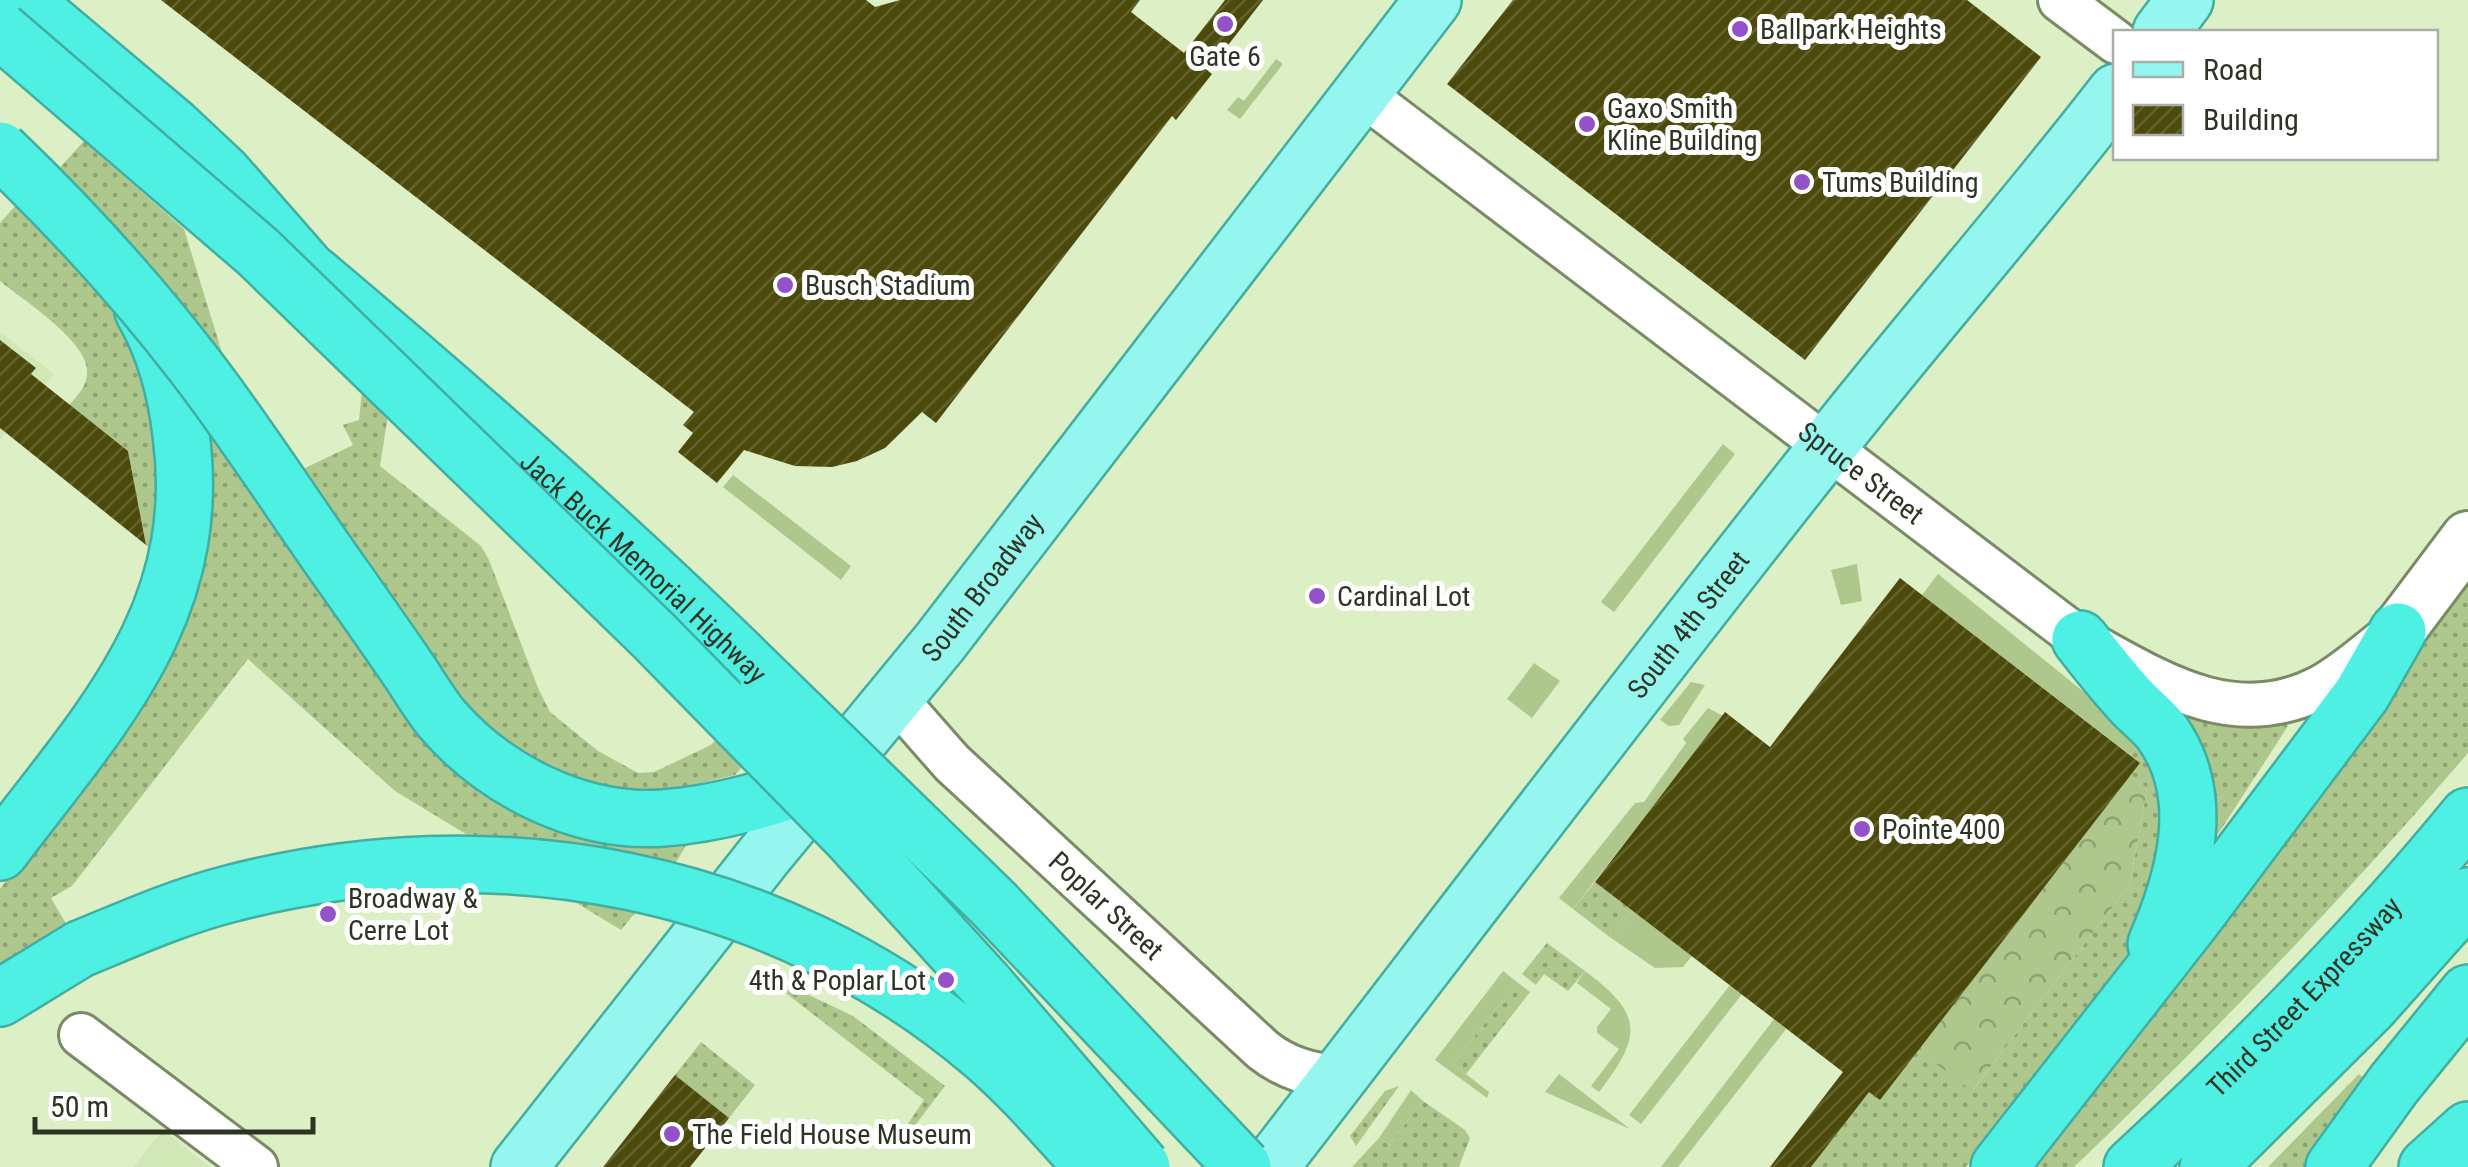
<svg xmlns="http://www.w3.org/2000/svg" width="2468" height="1167" font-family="'Roboto Condensed',sans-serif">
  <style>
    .built { fill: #d1e7b6 }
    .grass { fill: url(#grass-dots) }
    .forest { fill: url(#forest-crowns) }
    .garden { fill: #aec78d }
    .building { fill: url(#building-hatch) }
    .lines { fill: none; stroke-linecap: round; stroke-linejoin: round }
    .minor-casing { stroke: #798a64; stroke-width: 48 }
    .tertiary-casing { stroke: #798a64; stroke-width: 58 }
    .primary-casing { stroke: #42aea0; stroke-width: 60 }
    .motorway-casing { stroke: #42aea0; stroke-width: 60 }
    .minor { stroke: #fff; stroke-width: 42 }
    .tertiary { stroke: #fff; stroke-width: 52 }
    .primary { stroke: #94f6ee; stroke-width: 55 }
    .motorway { stroke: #4df0e3; stroke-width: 55 }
    .motorway-bridge-casing { stroke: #42aea0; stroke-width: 60; stroke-linecap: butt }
    .motorway-bridge { stroke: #4df0e3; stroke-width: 55 }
    .poi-dot { fill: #9452c8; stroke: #fff; stroke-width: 4 }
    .labels { text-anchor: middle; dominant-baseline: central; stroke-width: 10; stroke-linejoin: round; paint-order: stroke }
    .poi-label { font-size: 28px; fill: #2d3424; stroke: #fff; text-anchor: start }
    .street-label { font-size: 28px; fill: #2d3424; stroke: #fff }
  </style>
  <defs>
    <pattern id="grass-dots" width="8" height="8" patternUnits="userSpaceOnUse" patternTransform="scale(2.5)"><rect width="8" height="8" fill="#aec78d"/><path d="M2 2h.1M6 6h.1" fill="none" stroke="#8ea273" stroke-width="1.8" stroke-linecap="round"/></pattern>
    <pattern id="forest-crowns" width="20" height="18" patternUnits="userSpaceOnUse" patternTransform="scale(2.5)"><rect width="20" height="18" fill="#aec78d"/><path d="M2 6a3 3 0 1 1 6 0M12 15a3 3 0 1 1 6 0" fill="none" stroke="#8ea273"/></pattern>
    <pattern id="building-hatch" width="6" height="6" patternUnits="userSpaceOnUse" patternTransform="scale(2.5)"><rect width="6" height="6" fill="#4c4a0b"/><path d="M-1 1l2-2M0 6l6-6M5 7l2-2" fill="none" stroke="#63622f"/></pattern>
  </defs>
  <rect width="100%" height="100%" fill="#dcefc5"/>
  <!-- built -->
  <g class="built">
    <polygon points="0,332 54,374 0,440"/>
    <polygon points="163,1130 210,1167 133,1167"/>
  </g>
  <!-- grass -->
  <g class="grass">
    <polygon points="84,141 184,229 231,382 55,173"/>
    <path d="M 25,195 L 107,284 L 152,385 L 161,555 L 146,545 L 128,451 L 69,405 C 79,394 88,385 87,370 C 86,340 23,300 0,281 L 0,223 Z"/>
    <polygon points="362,391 388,415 380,466 481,546 489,560 538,688 550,712 598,751 638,773 654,772 711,745 717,738 744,765 735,775 650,795 561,782 470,722 295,473 353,445 343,425 359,420"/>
    <polygon points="201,400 435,735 690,839 672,869 484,845 395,791 248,659 72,886 51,898 71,932 0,975 0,889 131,718 163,671 184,623 199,578 207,529"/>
    <path d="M 2468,577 L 2468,753 C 2344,898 2212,1035 2074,1167 L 2020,1167 Z"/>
    <polygon points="2193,715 2281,722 2288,726 2218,834 2203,827 2182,725"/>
    <polygon points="2142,739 2174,811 2131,954 1966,1167 1811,1167 1854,1110 1829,1090 1843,1072 1918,1050 1973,1090 2130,884 2147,788 2130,776 2140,763 2130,755"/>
    <polygon points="1595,882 1633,911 1611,938 1573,909"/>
    <polygon points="557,891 643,903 621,930"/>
    <polygon points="1547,943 1585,971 1568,991 1544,974 1536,985 1522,974"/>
    <polygon points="756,970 853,1016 945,1086 913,1128 909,1132 905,1128 924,1100"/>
    <polygon points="1517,982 1530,992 1466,1074 1453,1064"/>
    <polygon points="701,1042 755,1085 729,1118 675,1075"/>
    <polygon points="2359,1074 2367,1081 2307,1167 2268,1167"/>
    <polygon points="1399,1086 1356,1146 1350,1136 1385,1091"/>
    <polygon points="1423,1101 1465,1130 1470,1138 1459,1167 1352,1167 1379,1138 1389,1145"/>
  </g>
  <!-- forest -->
  <polygon class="forest" points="2130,776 2147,788 2130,884 1972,1091 1918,1050"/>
  <!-- garden -->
  <g class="garden">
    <polygon points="1276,59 1283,64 1240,119 1227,110 1238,97 1244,101"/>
    <polygon points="1723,444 1735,454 1614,612 1601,602"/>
    <polygon points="733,475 851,566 841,580 723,487"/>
    <polygon points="1857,564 1862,601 1841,605 1831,570"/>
    <polygon points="1938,574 2142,739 2130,755 1922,595"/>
    <polygon points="1534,663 1560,681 1532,718 1507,699"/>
    <polygon points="1691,682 1705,685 1679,725 1669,726 1660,720"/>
    <polygon points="1708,708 1723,716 1573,909 1559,898 1635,803 1644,802 1686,743 1683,739"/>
    <polygon points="1633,911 1692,956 1683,967 1655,968 1611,938"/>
    <polygon points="1503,971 1517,982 1453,1064 1489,1092 1487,1098 1435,1060"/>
    <path d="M 1585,971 C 1644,1015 1642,1036 1599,1092 L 1591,1086 L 1619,1049 L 1597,1033 L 1597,1027 L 1611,1009 L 1577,983 Z"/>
    <polygon points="1730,985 1742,994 1641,1124 1629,1115"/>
    <polygon points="1774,1019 1786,1029 1678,1167 1661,1167"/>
    <polygon points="1559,1074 1630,1129 1545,1092"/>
    <polygon points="1411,1090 1423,1101 1389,1145 1379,1138"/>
  </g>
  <!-- building -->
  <g class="building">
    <polygon points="161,0 866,0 875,7 900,0 1140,0 1131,12 1184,53 1225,0 1263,0 1208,71 1212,74 1176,120 1172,116 936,423 922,412 885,448 857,461 832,467 795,466 744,450 717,483 678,452 693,433 683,425 694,412"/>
    <polygon points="1513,0 1967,0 2041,57 1805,360 1447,84"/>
    <polygon points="0,340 36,368 31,374 128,451 146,545 0,428"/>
    <polygon points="1900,578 2140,763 1880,1100 1869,1092 1811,1167 1770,1167 1843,1072 1595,882 1725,712 1770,747"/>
    <polygon points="675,1075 729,1118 690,1167 603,1167"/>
  </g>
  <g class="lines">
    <defs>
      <g id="minor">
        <polyline points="2060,0 2116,42"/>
        <path id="s1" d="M 1361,93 L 2080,639 C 2157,681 2232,732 2319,688 C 2344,675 2366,654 2389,637"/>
        <path id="s2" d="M 894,697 L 952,763 L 1263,1050 C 1284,1067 1313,1077 1340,1076"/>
        <polyline points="81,1035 256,1167"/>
      </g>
      <polyline id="tertiary" points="2398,631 2468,538"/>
      <g id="primary">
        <polyline points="2161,32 2185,0"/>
        <path id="s3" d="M 519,1167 L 763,857 L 940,642 L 1433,0"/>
        <path id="s4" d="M 1270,1167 C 1455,927 1637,687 1825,450 C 1920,329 2022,214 2116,92"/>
      </g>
      <g id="motorway">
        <polyline points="23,0 174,127 223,173 308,270"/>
        <path id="s5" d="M 313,274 C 470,406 623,541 768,684"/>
        <path d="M 328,555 C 354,592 381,630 407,668 C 418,684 429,703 441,718 C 494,780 580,824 663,818 C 719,814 774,797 826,779"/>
        <path d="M 2080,639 C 2097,661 2114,683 2134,704 C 2143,713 2153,721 2161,731 C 2208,795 2185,877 2156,944"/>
        <path d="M 0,852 C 100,719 205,614 181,434 C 176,391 165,349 143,311"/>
        <polyline points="0,998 80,949"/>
        <polyline points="1999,1167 2193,919 2362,694 2398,631"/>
        <path id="s6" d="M 2132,1167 C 2251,1057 2366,941 2468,816"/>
        <polyline points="2208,1167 2370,1006 2468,896"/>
        <polyline points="2334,1167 2394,1084 2468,993"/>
        <polyline points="2427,1167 2468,1130"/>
      </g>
    </defs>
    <!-- minor casing -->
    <use href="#minor" class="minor-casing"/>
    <!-- tertiary casing -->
    <use href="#tertiary" class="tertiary-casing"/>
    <!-- primary casing -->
    <use href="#primary" class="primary-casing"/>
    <!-- motorway casing -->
    <use href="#motorway" class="motorway-casing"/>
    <!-- minor -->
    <use href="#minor" class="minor"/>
    <!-- tertiary -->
    <use href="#tertiary" class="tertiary"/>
    <!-- primary -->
    <use href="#primary" class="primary"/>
    <!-- motorway -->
    <use href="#motorway" class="motorway"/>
    <defs>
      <g id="motorway-bridge">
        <polyline points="0,30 258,252 653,635 850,836 985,984 1142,1167"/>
        <path d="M 0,150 C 70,217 136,289 195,366 C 242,427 284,492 328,555"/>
        <polyline points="768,684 993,903 1243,1167"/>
        <path d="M 80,949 C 129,929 178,907 229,894 C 492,825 773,875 983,1053 C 1023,1087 1057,1128 1093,1167"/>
      </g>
    </defs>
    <!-- motorway-bridge casing -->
    <use href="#motorway-bridge" class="motorway-bridge-casing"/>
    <!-- motorway-bridge -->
    <use href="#motorway-bridge" class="motorway-bridge"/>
  </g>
  <!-- markers -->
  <g class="poi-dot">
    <circle cx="1225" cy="24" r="10"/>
    <circle cx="1740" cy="29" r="10"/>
    <circle cx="1587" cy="124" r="10"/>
    <circle cx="1802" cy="182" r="10"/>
    <circle cx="785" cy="285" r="10"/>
    <circle cx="1317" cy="596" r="10"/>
    <circle cx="1862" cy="829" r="10"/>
    <circle cx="328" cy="914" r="10"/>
    <circle cx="946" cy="980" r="10"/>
    <circle cx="672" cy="1134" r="10"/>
  </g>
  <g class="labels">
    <!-- poi labels -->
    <g class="poi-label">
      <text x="1760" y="29">Ballpark Heights</text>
      <text x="1225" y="56" text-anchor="middle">Gate 6</text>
      <text x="1607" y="108">Gaxo Smith<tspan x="1607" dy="32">Kline Building</tspan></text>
      <text x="1822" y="182">Tums Building</text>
      <text x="805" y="285">Busch Stadium</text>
      <text x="1337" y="596">Cardinal Lot</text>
      <text x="1882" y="829">Pointe 400</text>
      <text x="348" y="898">Broadway &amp;<tspan x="348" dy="32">Cerre Lot</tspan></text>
      <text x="926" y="980" text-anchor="end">4th &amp; Poplar Lot</text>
      <text x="692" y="1134">The Field House Museum</text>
    </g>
    <!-- street labels -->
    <g class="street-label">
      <text stroke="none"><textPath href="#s1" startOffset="628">Spruce Street</textPath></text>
      <text stroke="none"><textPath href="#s5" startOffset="442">Jack Buck Memorial Highway</textPath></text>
      <text stroke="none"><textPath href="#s3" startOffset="742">South Broadway</textPath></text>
      <text stroke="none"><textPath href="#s4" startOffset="685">South 4th Street</textPath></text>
      <text stroke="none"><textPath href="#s2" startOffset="298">Poplar Street</textPath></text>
      <text stroke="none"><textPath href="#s6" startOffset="242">Third Street Expressway</textPath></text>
    </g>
  </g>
  <!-- legend -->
  <rect x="2113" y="30" width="325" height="130" fill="#ffffff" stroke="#abaea7" stroke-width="2.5"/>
  <rect x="2133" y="62" width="50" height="15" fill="#94f6ee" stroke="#abaea7" stroke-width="2.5"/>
  <text x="2203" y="80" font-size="30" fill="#2d3424">Road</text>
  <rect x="2133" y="105" width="50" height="30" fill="url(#building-hatch)" stroke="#abaea7" stroke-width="2.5"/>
  <text x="2203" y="130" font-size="30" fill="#2d3424">Building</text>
  <!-- scale -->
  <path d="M35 1117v15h278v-15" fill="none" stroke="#2d3424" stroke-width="5"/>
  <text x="50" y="1117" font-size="30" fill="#2d3424" stroke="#ffffff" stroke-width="8" paint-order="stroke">50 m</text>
</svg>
